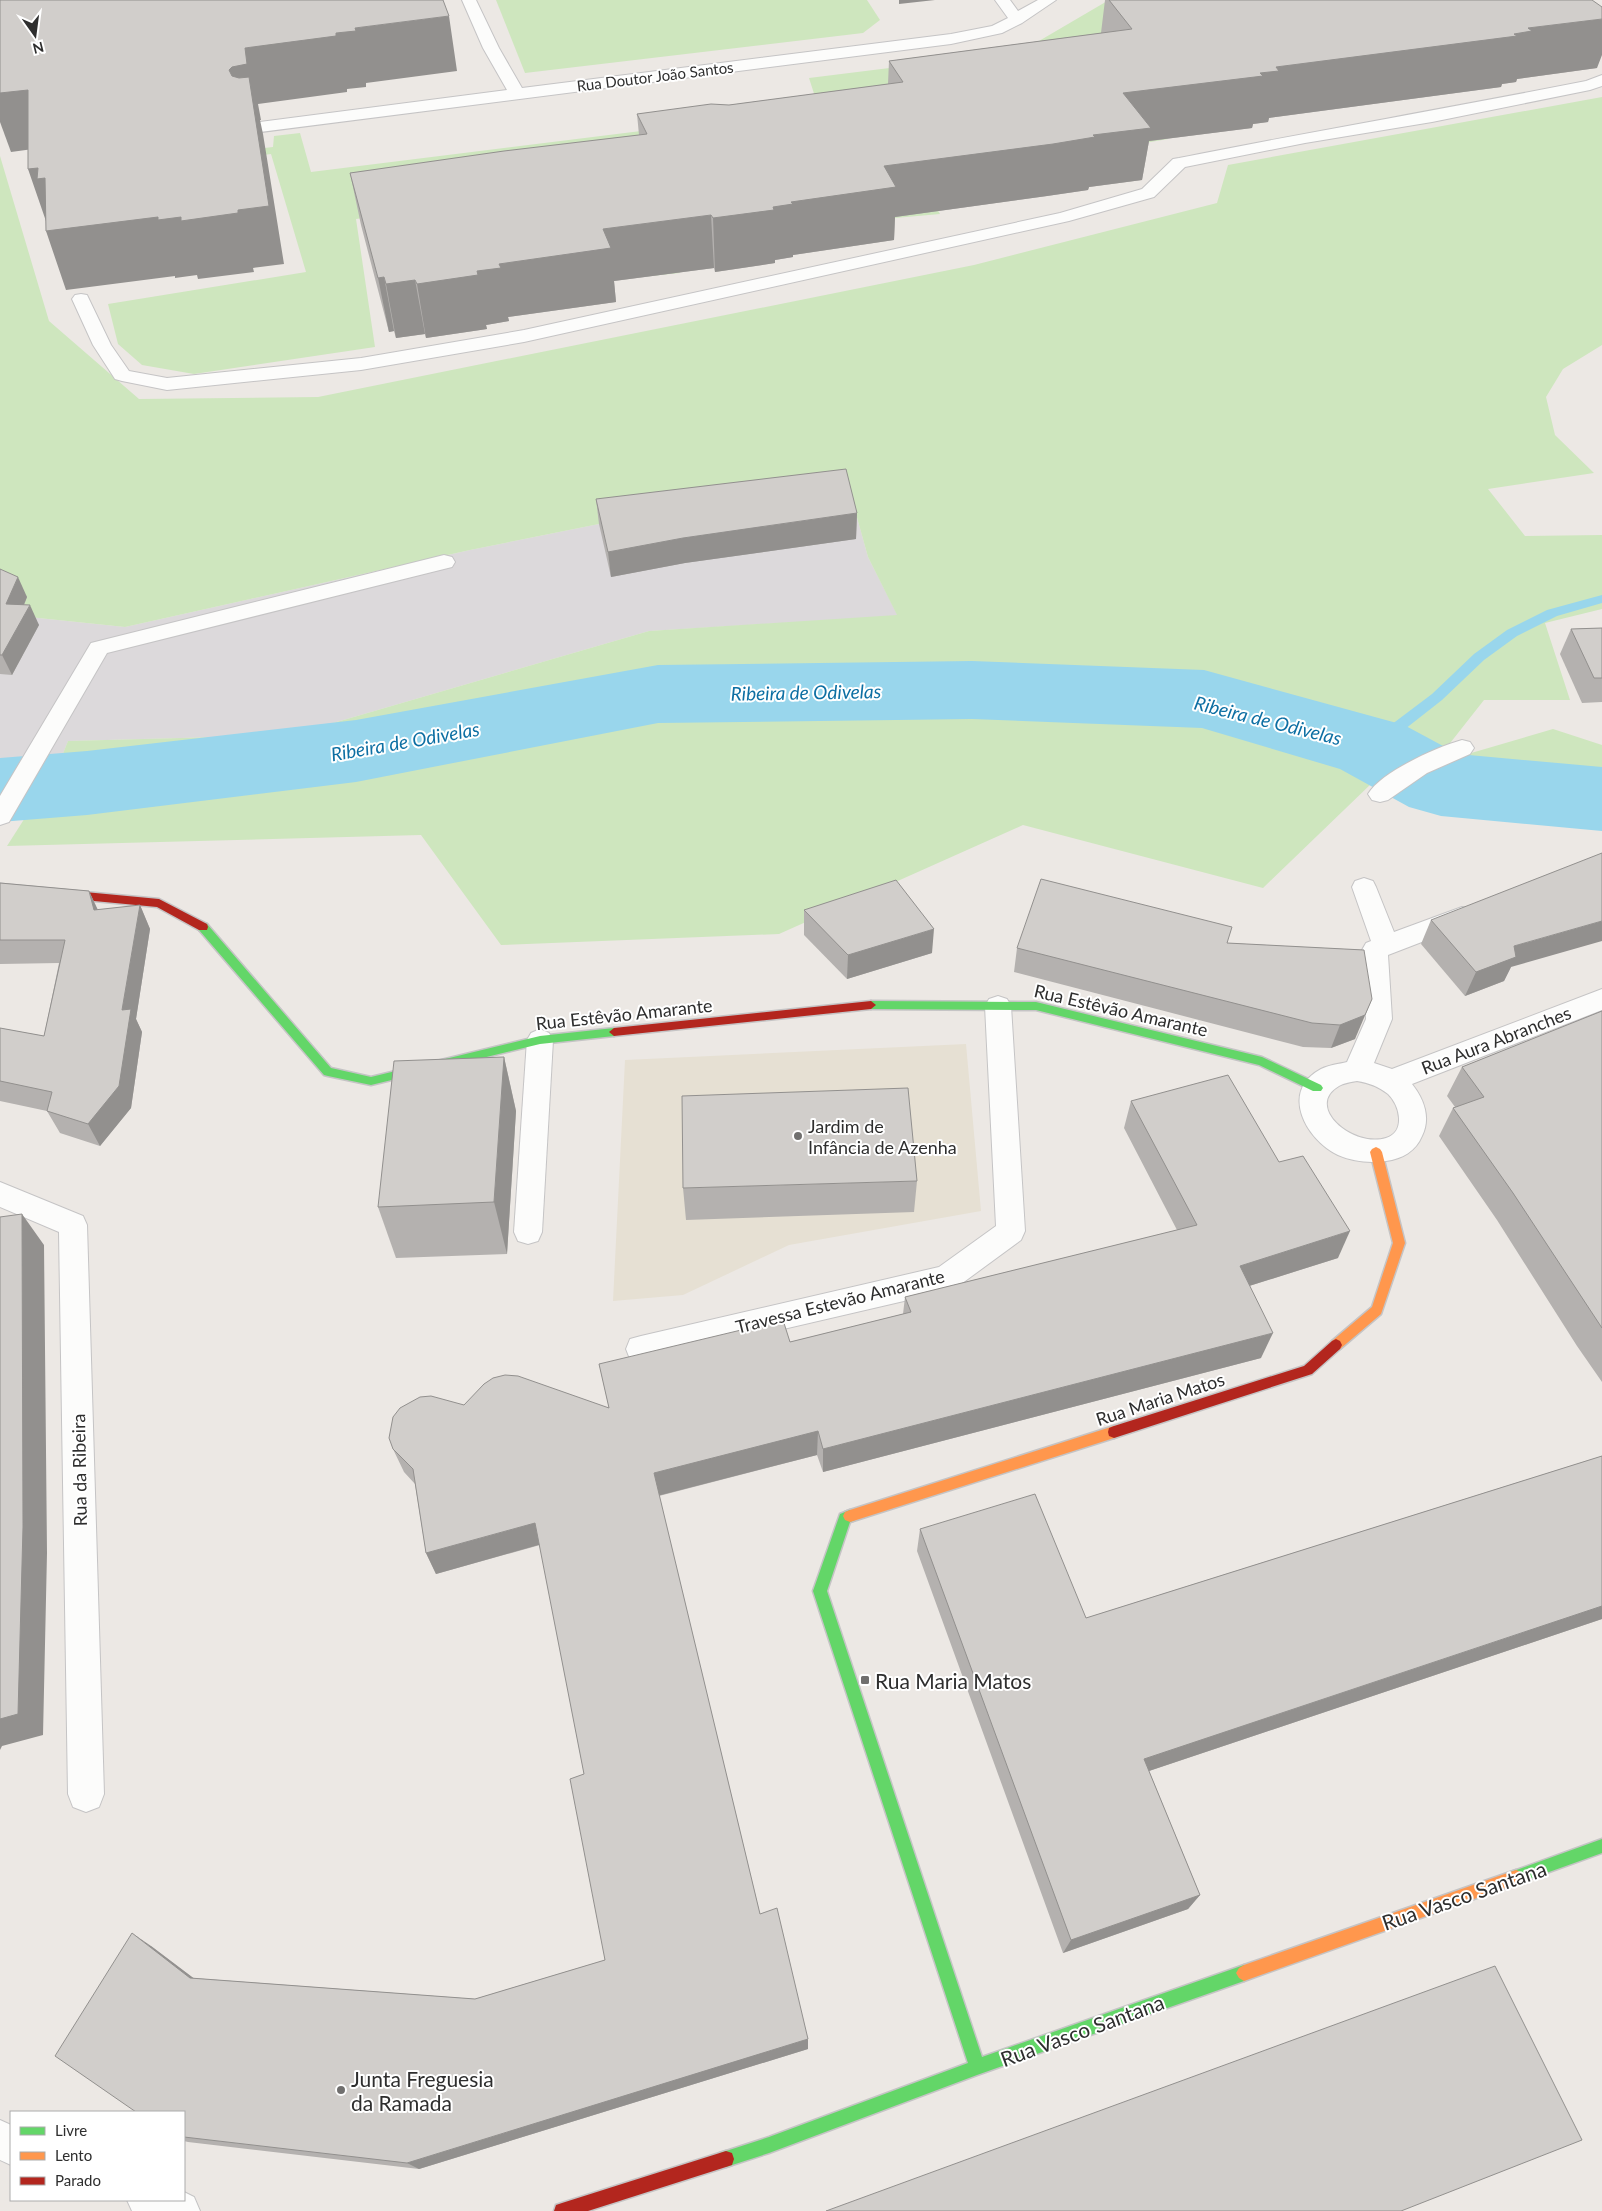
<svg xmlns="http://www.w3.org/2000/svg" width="1602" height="2211" font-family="Lato,sans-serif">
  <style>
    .industrial { fill: #dcd9db }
    .education { fill: #e6e0d3 }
    .green { fill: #cee6be }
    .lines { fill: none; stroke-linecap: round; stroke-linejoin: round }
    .stream { fill: #99d6ec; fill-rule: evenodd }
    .river { fill: #99d6ec; fill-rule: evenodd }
    .lane-casing { stroke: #c5c4c5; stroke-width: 2 }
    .street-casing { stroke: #c5c4c5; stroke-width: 2 }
    .fast-casing { stroke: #c5c4c5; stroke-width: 3 }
    .slow-casing { stroke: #c5c4c5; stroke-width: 3 }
    .jam-casing { stroke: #c5c4c5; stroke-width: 3 }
    .lane { fill: #fcfcfb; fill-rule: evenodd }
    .street { fill: #fcfcfb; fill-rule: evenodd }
    .fast { fill: #63d668; fill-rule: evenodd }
    .slow { fill: #ff974d; fill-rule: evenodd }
    .jam { fill: #b3261e; fill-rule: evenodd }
    .wall { fill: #b4b1af }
    .shaded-wall { fill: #92908e }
    .building { fill: #d1cecb; stroke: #92908e }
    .poi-dot { fill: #706f6e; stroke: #fff; stroke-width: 2 }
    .labels { text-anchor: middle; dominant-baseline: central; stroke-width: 4; stroke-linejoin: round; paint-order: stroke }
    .far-street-label { font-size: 15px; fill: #2e2e2e; stroke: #fff }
    .street-label { font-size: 18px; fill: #2e2e2e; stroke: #fff }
    .poi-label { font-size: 18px; fill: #2e2e2e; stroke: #fff; text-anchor: start }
    .water-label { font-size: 19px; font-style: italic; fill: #0d6fa3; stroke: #fff }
    .near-poi-label { font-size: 21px; fill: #2e2e2e; stroke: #fff; text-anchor: start }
    .near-street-label { font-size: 21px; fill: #2e2e2e; stroke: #fff }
  </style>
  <rect width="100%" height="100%" fill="#ece8e4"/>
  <!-- industrial -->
  <polygon class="industrial" points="851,496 868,557 898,616 649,631 292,735 68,741 58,766 0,758 0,614 125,627 470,550 599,524"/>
  <!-- education -->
  <polygon class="education" points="966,1044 981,1211 789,1245 683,1295 613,1301 625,1060"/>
  <!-- green -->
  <g class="green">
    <polygon points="496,0 867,0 880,20 863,33 525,73"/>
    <polygon points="1109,0 1100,45 1168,139 1127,146 879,109 940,214 895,218 846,136 633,164 680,273 621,279 589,189 356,219 375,347 194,374 142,365 118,344 108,304 306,272 271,154 118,174 202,155 273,147 274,136 300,133 311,172 819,109 809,78 978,57 1039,41"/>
    <polygon points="1602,97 1602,345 1563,369 1546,397 1555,435 1594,473 1488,489 1525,536 1602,535 1602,609 1545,623 1570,700 1484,700 1447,747 1420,755 1437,763 1553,729 1602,745 1602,829 1488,819 1372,783 1263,888 1023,825 779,934 501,945 421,835 7,846 58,766 68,741 292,735 649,631 897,615 868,557 851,496 599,524 470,550 125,627 0,614 0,156 49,321 139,399 318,397 974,265 1217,203 1228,165"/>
  </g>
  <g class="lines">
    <!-- stream -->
    <polygon class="stream" points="1602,595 1602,603 1557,616 1517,636 1484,660 1442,700 1377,751 1367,751 1365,747 1367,743 1432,694 1474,654 1507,630 1547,610"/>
    <!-- river -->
    <polygon class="river" points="972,661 1204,670 1404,725 1458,754 1602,767 1602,831 1441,816 1409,807 1340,769 1202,728 972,719 658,723 356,782 87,815 0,822 0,758 87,751 356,720 658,665"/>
    <defs>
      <g id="lane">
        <path d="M 1602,75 L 1602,86 L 1590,90 L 1432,122 L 1305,143 L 1185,167 L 1154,197 L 1069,221 L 524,342 L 361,370 L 167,390 L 122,381 L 115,379 L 93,345 L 72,299 L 75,295 L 81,294 L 87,295 L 111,345 L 129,371 L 167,378 L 361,358 L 524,330 L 1060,213 L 1142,189 L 1173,159 L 1179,158 C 1314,131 1450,108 1586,81 Z"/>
        <polygon points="444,555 452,557 455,562 452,567 107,653 9,822 0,825 0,796 91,643"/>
        <polygon points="540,1029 549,1033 553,1040 542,1232 538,1241 528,1244 518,1241 514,1232 527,1040 531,1033"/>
      </g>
      <g id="street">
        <polygon points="462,0 476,0 499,48 522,88 951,34 992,26 1008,18 995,0 1010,0 1018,11 1038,0 1056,0 1022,23 1002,33 951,44 253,133 247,131 245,128 247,125 253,123 507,90 483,48"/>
        <path d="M 1462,740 L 1470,742 L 1474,748 L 1470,754 L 1427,773 L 1388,800 L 1380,802 L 1372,800 L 1368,794 C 1381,772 1437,747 1462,740 Z"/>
        <path d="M 1364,878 L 1373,881 L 1376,887 L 1394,932 L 1462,907 L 1471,909 L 1475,916 L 1471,923 L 1388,955 L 1392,1019 L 1374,1063 L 1392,1069 L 1602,989 L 1602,1010 L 1412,1084 C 1424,1099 1431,1118 1422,1136 C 1416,1151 1402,1159 1386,1161 C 1370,1163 1354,1162 1338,1155 C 1306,1140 1279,1091 1321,1069 C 1329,1065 1339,1064 1347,1062 L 1366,1019 L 1362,950 L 1366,943 L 1371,941 L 1352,887 L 1355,881 ZM 1357,1081 C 1369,1083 1378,1086 1388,1094 C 1400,1105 1406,1132 1386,1138 C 1352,1148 1304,1106 1339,1086 C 1344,1083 1351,1082 1357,1081 Z"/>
        <polygon points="998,996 1007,999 1011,1006 1025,1231 1021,1240 957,1287 947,1291 641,1362 630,1359 626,1349 630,1339 641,1336 939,1267 996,1226 985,1006 989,999"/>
        <polygon points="0,1182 83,1216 87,1225 104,1794 99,1807 86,1812 73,1807 68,1794 59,1232 0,1207"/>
        <polygon points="0,2120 11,2125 11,2165 0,2160"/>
        <polygon points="184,2192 194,2197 200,2211 132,2211 127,2200 184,2200"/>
      </g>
      <g id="fast">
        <polygon points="203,923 207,924 331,1068 371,1077 540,1036 614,1028 619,1032 614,1036 540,1044 371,1085 328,1076 324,1075 199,930 198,927"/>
        <polygon points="871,1001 1036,1002 1262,1057 1321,1085 1323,1088 1321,1091 1313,1091 1259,1065 1036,1010 871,1009 866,1005"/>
        <polygon points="850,1510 855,1512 857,1516 855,1520 850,1522 827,1591 982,2057 1244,1965 1249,1968 1252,1973 1249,1978 1244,1981 977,2075 769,2153 726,2167 720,2165 718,2159 720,2153 769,2137 968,2063 813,1591 840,1514"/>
        <polygon points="1602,1839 1602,1853 1516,1884 1511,1882 1509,1877 1511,1872"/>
      </g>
      <g id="slow">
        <polygon points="1376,1147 1380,1149 1382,1152 1405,1243 1381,1314 1340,1349 1336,1351 1332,1349 1330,1345 1332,1341 1372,1307 1393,1243 1370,1152 1372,1149"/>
        <polygon points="1114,1426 1119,1428 1120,1432 1119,1436 1114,1438 850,1522 845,1520 843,1516 845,1512 850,1510"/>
        <polygon points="1516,1870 1521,1872 1523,1877 1521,1882 1516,1884 1244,1981 1239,1978 1236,1973 1239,1968 1244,1965"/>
      </g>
      <g id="jam">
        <polygon points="0,884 159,899 207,924 208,927 207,930 199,930 157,907 0,892"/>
        <polygon points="871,1001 876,1005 871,1009 614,1036 609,1032 614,1028"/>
        <polygon points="1336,1339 1340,1341 1342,1345 1340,1349 1312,1374 1114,1438 1109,1436 1108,1432 1109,1428 1114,1426 1304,1366 1332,1341"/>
        <polygon points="726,2151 732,2153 734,2159 732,2165 726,2167 588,2211 554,2211 556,2205 562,2203"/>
      </g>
    </defs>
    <!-- lane casing -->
    <use href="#lane" class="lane-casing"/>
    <!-- street casing -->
    <use href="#street" class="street-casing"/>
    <!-- fast casing -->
    <use href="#fast" class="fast-casing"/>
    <!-- slow casing -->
    <use href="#slow" class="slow-casing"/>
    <!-- jam casing -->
    <use href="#jam" class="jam-casing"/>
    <!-- lane -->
    <use href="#lane" class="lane"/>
    <!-- street -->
    <use href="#street" class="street"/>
    <!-- fast -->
    <use href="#fast" class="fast"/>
    <!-- slow -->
    <use href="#slow" class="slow"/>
    <!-- jam -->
    <use href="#jam" class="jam"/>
  </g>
  <!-- wall -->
  <g class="wall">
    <polygon points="1105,0 1592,0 1597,68 1517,79 1516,82 1502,84 1501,87 1269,118 1268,122 1253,124 1252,128 1149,141 1142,180 1089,187 1088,190 1047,196 895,217 894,240 793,255 793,257 775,260 775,263 715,272 714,268 614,281 616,302 508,317 509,321 486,325 487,329 426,338 425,334 396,338 394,331 389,332 361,225 350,173 639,135 637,114 729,105 888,84 889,61 1101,33"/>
    <polygon points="596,499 857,513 856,539 685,563 611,577 599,524"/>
    <polygon points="0,569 27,597 24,605 39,625 12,675 0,674"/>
    <polygon points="1602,628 1602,702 1582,703 1560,654 1571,629"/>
    <polygon points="0,883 89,891 98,910 140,905 150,929 136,1019 142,1032 131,1108 100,1146 60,1133 47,1111 0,1101 0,1028 44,1036 59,963 0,964"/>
    <polygon points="804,910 932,953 847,979 804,935"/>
    <polygon points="1431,920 1511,967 1504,981 1465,996 1421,944"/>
    <polygon points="1227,943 1364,950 1355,1039 1331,1048 1303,1047 1014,972 1017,948"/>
    <polygon points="1602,1011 1602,1382 1577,1346 1497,1220 1439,1136 1453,1108 1455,1107 1447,1096 1462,1067"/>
    <polygon points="504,1057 516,1111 507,1254 396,1258 378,1207"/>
    <polygon points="1131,1101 1279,1162 1338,1258 1249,1286 1261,1358 823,1472 817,1455 659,1496 760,1914 808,2049 419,2169 188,2142 184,2141 184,2112 151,1946 193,1978 475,1999 605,1960 584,1774 540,1545 436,1574 426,1553 415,1484 404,1472 393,1449 464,1405 609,1408 599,1364 790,1342 903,1314 905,1297 1177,1230 1124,1128"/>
    <polygon points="917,1181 914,1212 686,1220 683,1188"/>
    <polygon points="1602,1456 1602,1619 1149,1771 1200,1895 1188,1909 1063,1953 917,1551 920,1529 1086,1618"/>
  </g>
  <!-- shaded-wall -->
  <g class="shaded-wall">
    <polygon points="899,0 935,0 899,4"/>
    <polygon points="449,16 457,71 366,83 366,87 347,89 347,92 258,104 261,120 260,120 263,134 284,264 253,268 254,272 198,279 197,275 175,278 175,276 66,290 46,231 48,227 28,169 229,70 245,48 336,33 355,28"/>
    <polygon points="1602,19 1602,55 1597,68 1517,79 1516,82 1502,84 1501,87 1269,118 1268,122 1253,124 1252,128 1149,141 1142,180 1089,187 1088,190 1047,196 895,217 894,240 793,255 793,257 775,260 775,263 715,272 713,218 773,207 791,202 884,166 1093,135 1123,93 1260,73 1276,67 1514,34 1528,28"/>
    <polygon points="0,77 28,90 48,147 11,152 0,122"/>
    <polygon points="711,215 714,268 614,281 616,302 508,317 509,321 486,325 487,329 426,338 417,284 477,271 603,229"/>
    <polygon points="384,277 394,331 389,332 378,278"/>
    <polygon points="415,280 425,334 396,338 386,284"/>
    <polygon points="857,513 856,539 685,563 611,577 608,552 683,538"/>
    <polygon points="18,577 27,597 16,624 6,604"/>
    <polygon points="30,605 39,625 12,675 2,655"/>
    <polygon points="89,891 100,915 94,910"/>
    <polygon points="140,905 150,929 136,1019 142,1032 131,1108 100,1146 88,1124 122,1010"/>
    <polygon points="1602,921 1602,941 1511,967 1504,981 1465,996 1476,972 1514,946"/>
    <polygon points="934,929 932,953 847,979 848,955"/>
    <polygon points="1372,999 1355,1039 1331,1048 1340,1025"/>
    <polygon points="504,1057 516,1111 507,1254 494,1202"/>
    <polygon points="22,1214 44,1245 47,1553 43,1735 2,1746 0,1750 0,1719"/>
    <polygon points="1350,1231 1338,1258 1230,1292 1240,1266"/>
    <polygon points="1273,1333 1261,1358 823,1472 823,1449"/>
    <polygon points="818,1431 817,1455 657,1496 654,1473"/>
    <polygon points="535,1523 542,1544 436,1574 426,1553"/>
    <polygon points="1602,1606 1602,1619 1134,1776 1144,1759"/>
    <polygon points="1200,1895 1188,1909 1063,1953 1071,1940"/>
    <polygon points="132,1933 151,1946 208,1989 190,1978"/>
    <polygon points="808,2039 808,2049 419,2169 407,2163"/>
  </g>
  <!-- building -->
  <g class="building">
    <polygon points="0,0 443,0 449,16 355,28 356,31 336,33 336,36 245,48 247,64 232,67 229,70 232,76 239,78 249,77 269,206 238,210 238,213 181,221 181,217 158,220 158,217 46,231 45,178 37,179 38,168 28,169 28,90 0,93"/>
    <polygon points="1109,0 1592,0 1602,7 1602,19 1528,28 1532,31 1514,34 1517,36 1276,67 1279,71 1260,73 1263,76 1123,93 1151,128 1093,135 1095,137 1053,144 884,166 896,187 791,202 793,204 773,207 774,210 713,218 711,215 603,229 611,248 499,264 501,268 477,271 478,275 417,284 415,280 386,284 384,277 378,278 350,173 504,151 647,134 637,114 711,104 729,105 903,82 889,61 1132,29"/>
    <polygon points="846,469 857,513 683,538 608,552 596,499"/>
    <polygon points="0,569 18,577 6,604 30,605 2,655 0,655"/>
    <polygon points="1602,628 1602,678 1594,678 1571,629"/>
    <polygon points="1602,853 1602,921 1514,946 1516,957 1476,972 1431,920"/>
    <polygon points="1041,879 1232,927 1227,943 1364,950 1372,999 1365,1015 1340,1025 1312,1023 1017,948"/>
    <polygon points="896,880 934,929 848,955 804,910"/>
    <polygon points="0,883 89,891 94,910 140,905 122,1010 131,1009 119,1086 88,1124 47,1111 52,1092 0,1081 0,1028 44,1036 65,940 0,940"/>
    <polygon points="1602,1011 1602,1328 1513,1193 1453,1108 1484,1097 1462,1067"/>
    <polygon points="504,1057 494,1202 378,1207 394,1061"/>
    <polygon points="1228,1075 1279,1162 1303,1156 1350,1231 1240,1266 1273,1333 823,1449 818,1431 654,1473 760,1914 777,1908 808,2039 407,2163 184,2137 184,2112 136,2112 55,2056 132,1933 190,1978 475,1999 605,1960 570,1779 584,1774 535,1523 426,1553 413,1469 393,1449 389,1438 393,1417 400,1408 420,1397 431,1396 464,1405 484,1384 493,1378 505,1375 518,1376 609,1408 599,1364 783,1320 790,1342 911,1312 905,1297 1197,1225 1131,1101"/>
    <polygon points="908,1088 917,1181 683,1188 682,1096"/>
    <polygon points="22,1214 23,1527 18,1714 0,1719 0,1217"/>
    <polygon points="1602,1456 1602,1606 1144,1759 1200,1895 1071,1940 920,1529 1035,1494 1086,1618"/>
    <polygon points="1495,1966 1582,2140 1401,2211 826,2211"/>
  </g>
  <!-- markers -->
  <g class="poi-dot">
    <circle cx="798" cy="1136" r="5"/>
    <rect x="860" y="1675" width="10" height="10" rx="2.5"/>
    <circle cx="341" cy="2090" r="5"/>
  </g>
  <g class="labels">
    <!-- far-street labels -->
    <g class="far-street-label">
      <text transform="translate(655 76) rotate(-7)">Rua Doutor João Santos</text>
    </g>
    <!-- street labels -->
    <g class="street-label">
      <text transform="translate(1121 1010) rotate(13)">Rua Estêvão Amarante</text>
      <text transform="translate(624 1014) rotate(-6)">Rua Estêvão Amarante</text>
      <text transform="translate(1496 1040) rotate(-21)">Rua Aura Abranches</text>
      <text transform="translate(840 1301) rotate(-14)">Travessa Estevão Amarante</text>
      <text transform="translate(1160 1399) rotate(-18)">Rua Maria Matos</text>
      <text transform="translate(79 1470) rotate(-91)">Rua da Ribeira</text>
    </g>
    <!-- poi labels -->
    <g class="poi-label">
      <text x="808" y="1126">Jardim de<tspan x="808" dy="21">Infância de Azenha</tspan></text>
    </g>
    <!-- water labels -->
    <g class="water-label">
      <text transform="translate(806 692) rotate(-1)">Ribeira de Odivelas</text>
      <text transform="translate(1268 720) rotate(14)">Ribeira de Odivelas</text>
      <text transform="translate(405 741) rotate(-10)">Ribeira de Odivelas</text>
    </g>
    <!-- near-poi labels -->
    <g class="near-poi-label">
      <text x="875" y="1680">Rua Maria Matos</text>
      <text x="351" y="2078">Junta Freguesia<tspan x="351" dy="24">da Ramada</tspan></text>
    </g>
    <!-- near-street labels -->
    <g class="near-street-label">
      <text transform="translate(1464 1895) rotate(-19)">Rua Vasco Santana</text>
      <text transform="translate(1082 2030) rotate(-20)">Rua Vasco Santana</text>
    </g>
  </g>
  <!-- legend -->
  <rect x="10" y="2111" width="175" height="90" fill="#ffffff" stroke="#ababab"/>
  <rect x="20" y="2127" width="25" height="8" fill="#63d668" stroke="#ababab"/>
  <text x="55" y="2136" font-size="15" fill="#2e2e2e">Livre</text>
  <rect x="20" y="2152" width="25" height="8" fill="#ff974d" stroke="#ababab"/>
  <text x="55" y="2161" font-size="15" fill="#2e2e2e">Lento</text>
  <rect x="20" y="2177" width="25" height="8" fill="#b3261e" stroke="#ababab"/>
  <text x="55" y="2186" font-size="15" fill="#2e2e2e">Parado</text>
  <!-- north arrow -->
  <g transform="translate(35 35) rotate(166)" stroke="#ffffff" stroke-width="4" paint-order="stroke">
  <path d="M0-4L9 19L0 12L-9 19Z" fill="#2e2e2e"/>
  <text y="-8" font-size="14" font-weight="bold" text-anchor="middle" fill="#2e2e2e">N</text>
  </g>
</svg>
